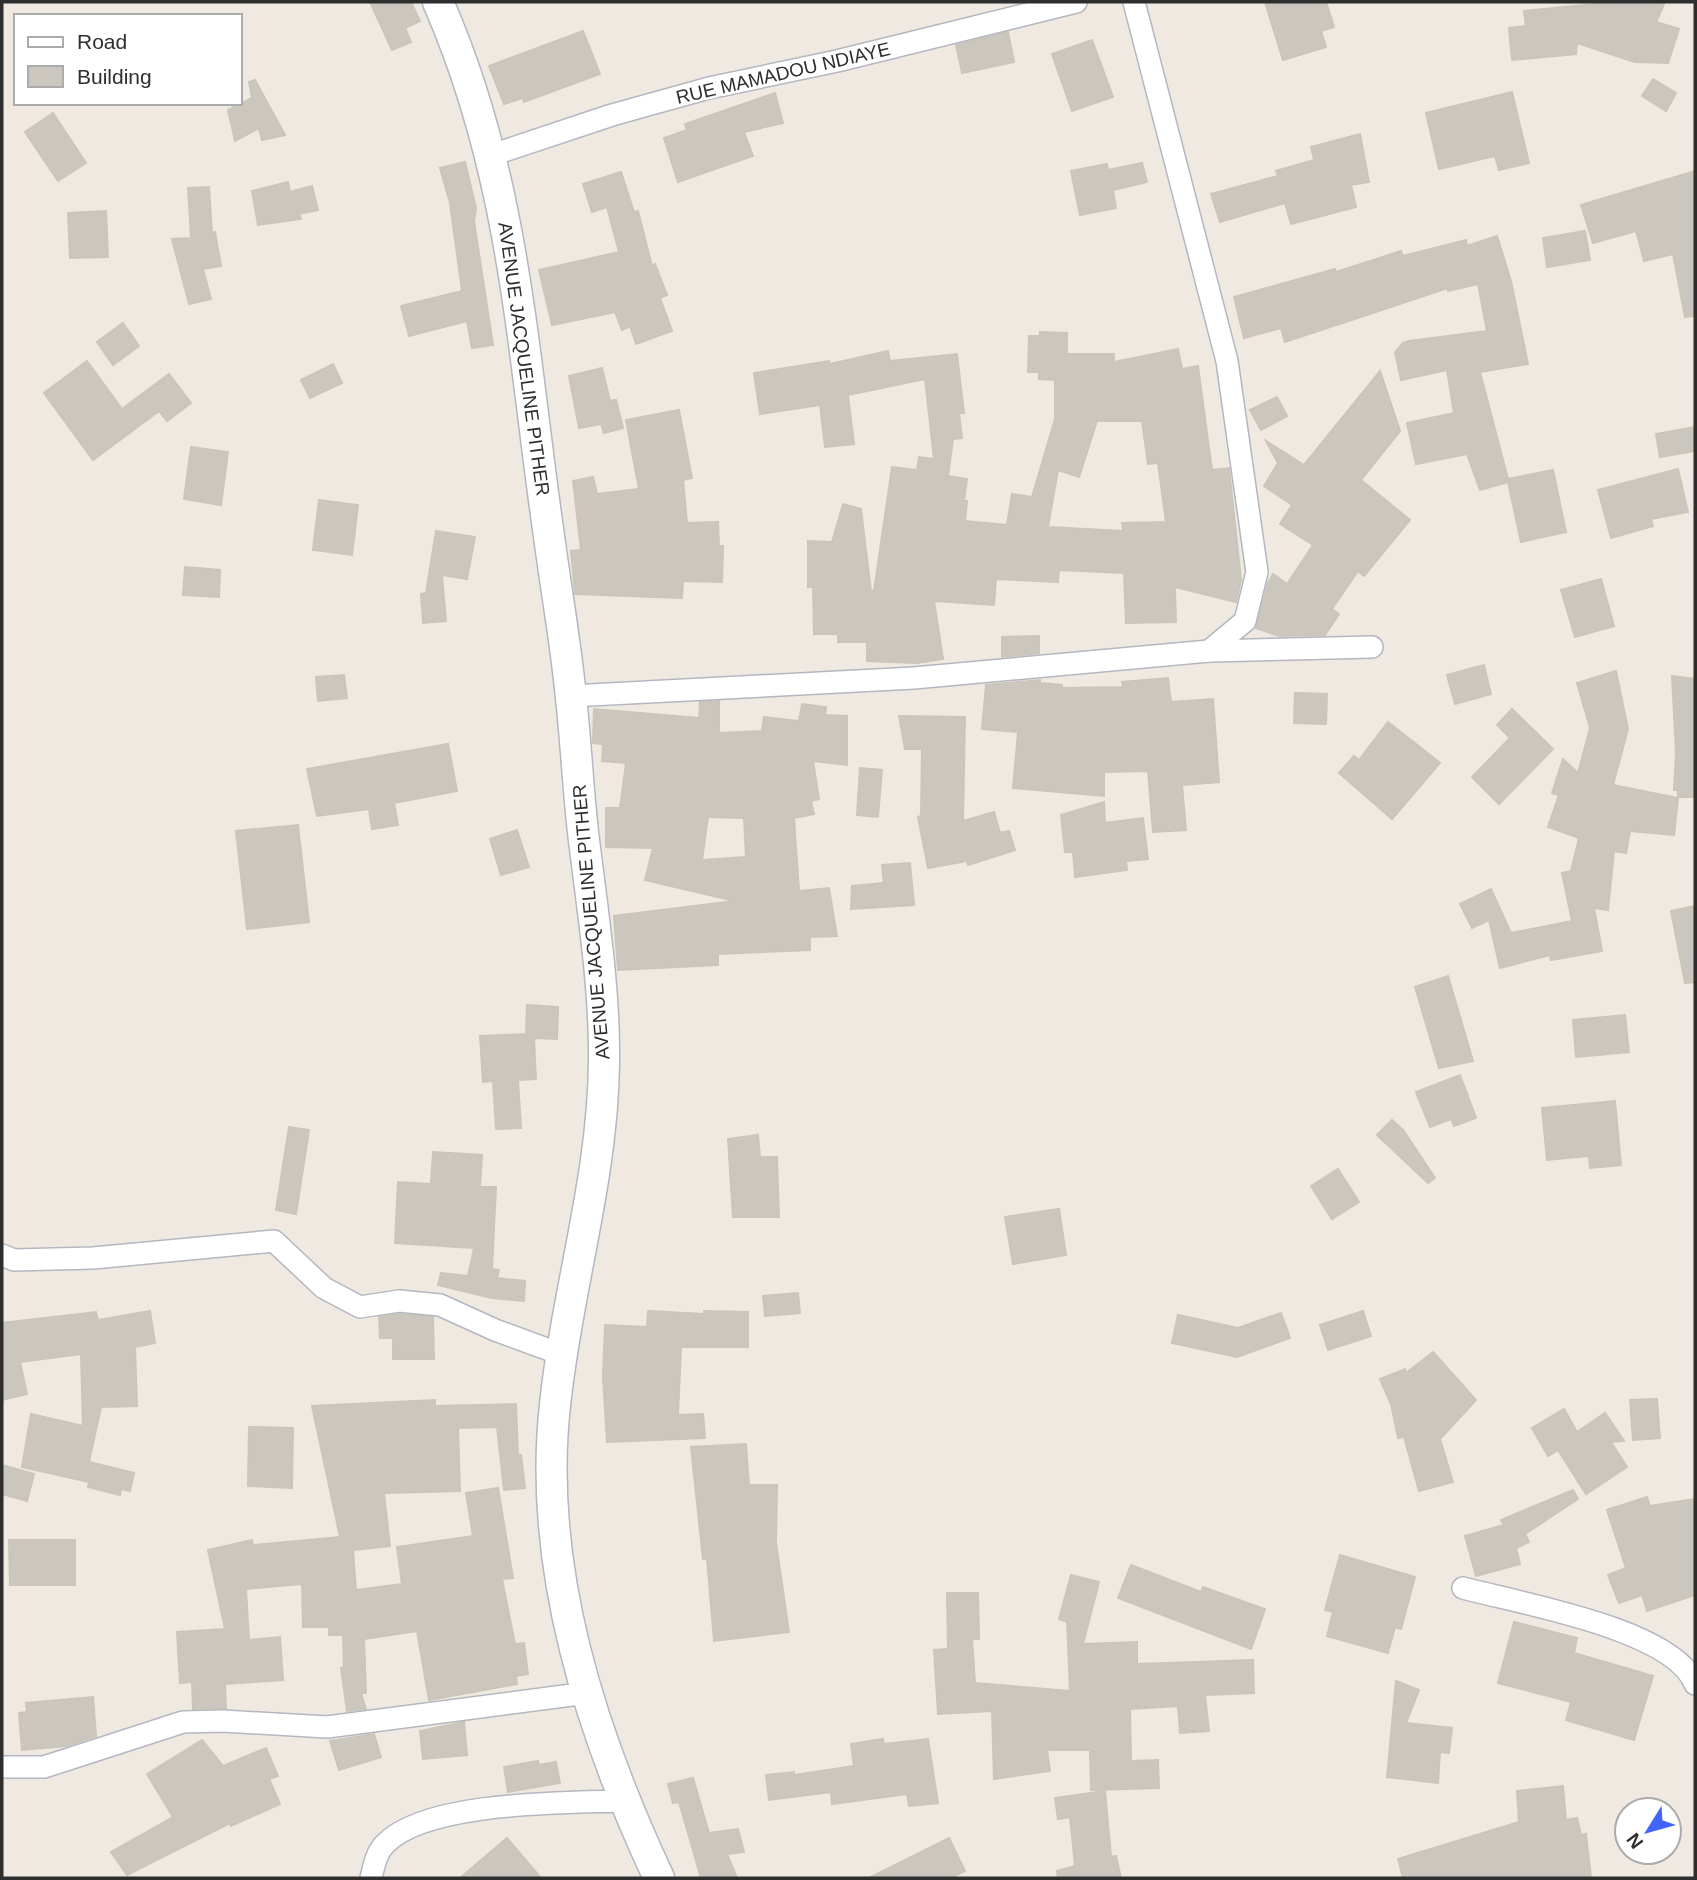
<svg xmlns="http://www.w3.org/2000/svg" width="1697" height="1880" font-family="Helvetica,sans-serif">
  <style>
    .building { fill: #cbc7bf; stroke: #cbc5ba; stroke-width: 2; fill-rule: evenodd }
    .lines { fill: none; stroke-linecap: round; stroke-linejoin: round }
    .street-casing { stroke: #b4b7c1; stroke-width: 24 }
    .secondary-casing { stroke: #b4b7c1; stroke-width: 33 }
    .street { stroke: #fff; stroke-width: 21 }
    .secondary { stroke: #fff; stroke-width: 30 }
    .labels { text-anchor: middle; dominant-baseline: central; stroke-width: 5; stroke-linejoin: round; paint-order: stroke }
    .street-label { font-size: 19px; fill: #2e2e2e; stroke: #fff }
  </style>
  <rect width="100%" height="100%" fill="#efe9e1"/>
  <!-- building -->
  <g class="building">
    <polygon points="370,2 411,2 420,21 405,28 411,42 392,50"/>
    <polygon points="1265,2 1326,2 1334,27 1321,31 1326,47 1283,60"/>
    <polygon points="1615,2 1665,2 1656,22 1679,29 1668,63 1635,62 1577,43 1576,54 1512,60 1509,28 1526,26 1524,11"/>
    <polygon points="583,31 600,74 524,102 523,98 504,104 489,66"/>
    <polygon points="1008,32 1014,62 962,73 956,45"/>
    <polygon points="1092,40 1113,97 1072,111 1052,54"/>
    <polygon points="1653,79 1676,93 1666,111 1642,96"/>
    <polygon points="255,80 285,135 262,140 259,128 235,141 228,110 252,98 249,82"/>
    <polygon points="1512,92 1529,163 1499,170 1495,156 1439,169 1426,113"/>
    <polygon points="775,93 783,123 744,132 753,156 678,182 664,138 687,130 685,124"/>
    <polygon points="53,113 86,163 58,181 25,132"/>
    <polygon points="1360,134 1369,182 1351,185 1356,207 1291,224 1285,203 1220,222 1211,194 1278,176 1276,171 1314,160 1311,147"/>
    <polygon points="465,162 476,208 474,221 493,345 472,348 467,321 409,336 401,306 462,291 450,203 440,168"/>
    <polygon points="1142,163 1147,182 1113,190 1116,208 1080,215 1071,171 1107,164 1108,170"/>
    <polygon points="1695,171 1695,316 1685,317 1673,254 1644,261 1636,231 1593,243 1581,205"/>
    <polygon points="621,172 634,212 638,211 652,266 655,264 667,295 660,298 672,331 636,344 630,326 622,330 615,312 552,325 539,270 619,252 607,207 592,212 583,184"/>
    <polygon points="288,182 290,192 312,186 318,210 299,214 301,219 258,225 252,191"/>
    <polygon points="209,187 212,233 215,232 221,266 203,269 211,299 189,304 172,239 191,238 188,188"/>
    <polygon points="106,211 108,257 70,258 68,213"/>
    <polygon points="1585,231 1590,260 1547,267 1543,238"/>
    <polygon points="1497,236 1511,281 1528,364 1480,372 1508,479 1553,470 1566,532 1521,542 1508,482 1480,490 1467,454 1416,464 1407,423 1454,413 1447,370 1401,380 1395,352 1403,343 1409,341 1487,331 1478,284 1448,291 1448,288 1285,342 1281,328 1244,338 1234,297 1335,269 1336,272 1401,251 1403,256 1466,240 1467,246"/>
    <polygon points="123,323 139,346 113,365 97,342"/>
    <path d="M 1040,332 L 1067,333 L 1067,354 L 1114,354 L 1114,362 L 1178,349 L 1182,369 L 1198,366 L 1212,470 L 1229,468 L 1241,580 L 1236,602 L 1175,587 L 1176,622 L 1126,623 L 1124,573 L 1059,570 L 1058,582 L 996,579 L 994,605 L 934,601 L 943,659 L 917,663 L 867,661 L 867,642 L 838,642 L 838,634 L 814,634 L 813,587 L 808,587 L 808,541 L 832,542 L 843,504 L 861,509 L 871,591 L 874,591 L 892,467 L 917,470 L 919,457 L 934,459 L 925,379 L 848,395 L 854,444 L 825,447 L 820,405 L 760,414 L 754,373 L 829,361 L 830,364 L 888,351 L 890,361 L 957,354 L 964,413 L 959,413 L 962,438 L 953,439 L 948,476 L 967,479 L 964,501 L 967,501 L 965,521 L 1007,525 L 1012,494 L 1032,497 L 1055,419 L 1055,380 L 1039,379 L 1039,372 L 1028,372 L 1029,336 L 1040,336 ZM 1097,421 L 1142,421 L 1148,464 L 1158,463 L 1166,522 L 1122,523 L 1123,531 L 1048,527 L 1058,470 L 1079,477 Z"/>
    <polygon points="87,361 122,409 169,374 191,403 167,421 159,411 93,460 44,393"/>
    <polygon points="333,364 342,383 310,398 301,380"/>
    <polygon points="602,368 610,401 616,400 623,428 604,433 601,424 579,428 569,376"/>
    <polygon points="1380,371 1400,431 1361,480 1410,520 1364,576 1358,571 1332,609 1339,614 1325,635 1279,636 1256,628 1268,583 1273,574 1287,584 1313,545 1280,524 1292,505 1264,486 1278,463 1266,441 1304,465"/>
    <polygon points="1277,397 1287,416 1261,430 1250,410"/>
    <polygon points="679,410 692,478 683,480 687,523 718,522 719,546 723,546 722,582 683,581 682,598 575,594 571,551 581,550 573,481 593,477 597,494 639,489 626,420"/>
    <polygon points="1695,427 1695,451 1660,457 1656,434"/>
    <polygon points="191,447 228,452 221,505 184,499"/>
    <polygon points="1678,469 1688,512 1651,519 1653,526 1611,538 1598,490"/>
    <polygon points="319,500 358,505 352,555 313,550"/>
    <polygon points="436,531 475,537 467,579 442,575 446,621 423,623 421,594 426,593"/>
    <polygon points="185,567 220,570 219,597 183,595"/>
    <polygon points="1601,579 1614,626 1575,637 1561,590"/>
    <polygon points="1039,636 1039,653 1002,657 1002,637"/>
    <polygon points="1484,665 1491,694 1455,704 1447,675"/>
    <polygon points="1616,671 1628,729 1613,785 1678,798 1674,835 1630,831 1626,853 1614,851 1608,910 1594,908 1602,951 1551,960 1550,955 1500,968 1489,920 1472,928 1460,904 1491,889 1511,933 1572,921 1562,873 1571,871 1579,838 1548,827 1559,795 1552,793 1563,759 1578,773 1590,728 1577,683"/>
    <polygon points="344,675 347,698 318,701 316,677"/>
    <polygon points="1672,676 1695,679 1695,797 1678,797 1678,790 1674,790 1676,753"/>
    <polygon points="1168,678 1171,702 1213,699 1219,782 1182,785 1186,830 1153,832 1148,771 1104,772 1104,796 1013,788 1018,732 982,729 986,685 1040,680 1040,683 1062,685 1062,688 1123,687 1122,682"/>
    <polygon points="1295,693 1327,694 1326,724 1294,723"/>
    <path d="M 719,701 L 719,733 L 762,731 L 764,717 L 799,721 L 802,704 L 826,707 L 825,715 L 847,716 L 847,765 L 813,761 L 819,799 L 811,801 L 814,814 L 794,818 L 799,891 L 829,888 L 837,936 L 810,937 L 810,950 L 718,954 L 718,965 L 618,970 L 614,916 L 735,901 L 645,880 L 653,848 L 606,847 L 606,808 L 620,808 L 626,763 L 602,761 L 603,744 L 593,743 L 594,709 L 699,718 L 700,702 ZM 708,817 L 744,818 L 746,857 L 702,860 Z"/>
    <polygon points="1512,709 1553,749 1499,804 1472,777 1510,738 1497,725"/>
    <polygon points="899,716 965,717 963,821 994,812 1000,833 1009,831 1015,850 968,865 967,861 928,868 918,817 921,816 922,749 905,749"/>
    <polygon points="1388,722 1440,763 1392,819 1339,773 1354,756 1359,760"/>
    <polygon points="448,744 457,791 394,803 398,825 372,829 369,809 317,816 307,769"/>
    <polygon points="860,768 882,770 878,817 857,815"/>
    <polygon points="1104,802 1105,823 1143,818 1148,859 1126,861 1127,870 1075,877 1073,852 1065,852 1061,815"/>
    <polygon points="298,825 309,922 247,929 236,831"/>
    <polygon points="517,830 529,867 501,875 490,839"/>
    <polygon points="910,863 914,905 851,909 852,886 884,883 882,865"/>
    <polygon points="1695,906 1695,982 1685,983 1671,911"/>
    <polygon points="1448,976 1473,1061 1439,1068 1415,987"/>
    <polygon points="527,1005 558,1007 557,1039 534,1038 536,1079 518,1080 521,1128 496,1129 493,1081 483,1082 480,1036 526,1034"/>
    <polygon points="1625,1015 1629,1052 1576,1057 1573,1020"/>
    <polygon points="1460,1075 1476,1118 1454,1126 1451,1119 1430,1127 1416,1092"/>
    <polygon points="1615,1101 1621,1165 1590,1168 1589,1156 1547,1160 1542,1108"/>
    <polygon points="1392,1120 1403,1130 1435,1178 1428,1183 1377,1135"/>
    <polygon points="289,1127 309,1130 296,1214 276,1210"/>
    <polygon points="758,1135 760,1157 777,1157 779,1217 733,1217 728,1139"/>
    <polygon points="433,1152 482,1155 480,1187 496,1187 492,1269 499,1270 497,1278 525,1281 524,1301 492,1298 438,1285 441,1273 468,1276 474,1248 395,1243 398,1182 431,1184"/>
    <polygon points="1338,1169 1359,1202 1332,1219 1311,1186"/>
    <polygon points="1059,1209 1066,1255 1013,1264 1005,1217"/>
    <polygon points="798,1293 800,1313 765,1316 763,1296"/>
    <polygon points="150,1311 155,1343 135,1347 137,1406 101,1407 89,1462 134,1473 130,1491 121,1489 120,1495 88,1487 89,1482 22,1467 31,1414 83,1426 81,1354 20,1362 27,1394 2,1400 2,1323 96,1312 98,1320"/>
    <polygon points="648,1311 704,1314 704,1311 748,1312 748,1347 681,1347 678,1415 703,1414 705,1438 607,1442 603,1377 605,1325 647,1327"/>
    <polygon points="1363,1311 1371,1336 1328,1350 1320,1325"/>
    <polygon points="1281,1313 1290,1338 1237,1357 1172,1343 1178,1315 1238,1328"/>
    <polygon points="399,1314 433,1317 434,1359 393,1359 393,1338 380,1338 379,1317"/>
    <polygon points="1433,1352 1476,1400 1440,1439 1453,1482 1419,1491 1404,1437 1398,1438 1391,1404 1380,1379 1405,1369 1406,1373"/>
    <polygon points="1657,1399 1660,1438 1633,1440 1630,1400"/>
    <polygon points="435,1400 435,1406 516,1404 518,1456 521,1455 525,1488 504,1490 497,1427 458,1428 460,1491 384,1493 390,1546 353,1550 356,1590 402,1584 397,1547 473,1536 466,1493 498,1488 513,1578 502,1579 515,1644 524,1643 528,1674 516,1676 517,1684 429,1700 417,1631 364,1639 366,1693 361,1693 366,1709 347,1711 341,1668 344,1667 343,1635 329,1635 329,1627 303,1627 302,1584 246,1589 249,1640 280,1637 283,1680 225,1684 226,1708 193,1709 192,1682 180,1683 177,1632 225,1629 208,1550 252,1540 253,1545 340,1537 312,1406"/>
    <polygon points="1564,1409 1577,1432 1605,1413 1624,1441 1611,1442 1627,1467 1586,1494 1558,1450 1548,1456 1532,1428"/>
    <polygon points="249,1427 293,1428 292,1488 248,1486"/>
    <polygon points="746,1444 749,1485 777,1485 776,1543 789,1632 714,1641 707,1559 703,1559 691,1447"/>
    <polygon points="2,1465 34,1474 27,1501 2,1494"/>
    <polygon points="1573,1490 1578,1499 1525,1534 1529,1542 1516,1548 1520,1564 1476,1576 1465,1536 1504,1525 1501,1520"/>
    <polygon points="1647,1497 1650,1506 1695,1499 1695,1595 1647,1611 1642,1595 1619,1603 1608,1575 1626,1568 1607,1510"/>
    <polygon points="9,1540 75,1540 75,1585 10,1585"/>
    <polygon points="1340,1555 1415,1577 1401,1629 1395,1627 1388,1653 1327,1636 1333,1612 1325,1610"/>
    <polygon points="1131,1565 1201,1592 1203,1587 1265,1609 1251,1649 1118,1598"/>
    <polygon points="1071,1575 1099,1582 1083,1644 1137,1642 1137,1664 1253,1660 1254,1693 1205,1695 1209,1731 1180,1733 1178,1706 1130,1709 1131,1761 1158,1760 1159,1788 1091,1790 1090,1750 1047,1750 1050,1771 994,1779 992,1711 938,1714 934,1650 948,1649 947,1593 978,1593 979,1639 972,1639 975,1683 1070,1691 1067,1622 1059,1619"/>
    <polygon points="1514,1622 1577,1638 1574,1653 1653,1676 1634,1740 1566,1720 1571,1702 1498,1683"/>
    <polygon points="1396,1681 1419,1690 1406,1723 1452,1728 1449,1753 1440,1752 1438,1783 1387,1777"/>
    <polygon points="93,1697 96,1736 66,1746 22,1750 19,1713 27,1712 26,1703"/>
    <polygon points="464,1722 467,1755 423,1759 420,1731"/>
    <polygon points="374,1734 381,1757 339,1770 330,1741"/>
    <polygon points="883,1739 884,1744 928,1739 938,1803 909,1806 907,1794 832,1804 831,1792 769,1800 766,1775 794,1772 794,1775 854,1766 851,1744"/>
    <polygon points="202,1740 223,1766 266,1748 278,1776 269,1779 280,1804 231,1826 230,1823 127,1875 111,1852 173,1817 147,1774"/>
    <polygon points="538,1761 539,1765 556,1762 560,1783 508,1792 504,1767"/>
    <polygon points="693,1778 709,1833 738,1829 744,1852 727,1854 737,1878 701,1878 679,1802 673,1803 668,1784"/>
    <polygon points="1563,1786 1566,1820 1577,1818 1581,1835 1586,1834 1591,1878 1403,1878 1398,1859 1519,1822 1517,1791"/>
    <polygon points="1105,1791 1111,1857 1116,1856 1121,1878 1058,1878 1057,1871 1075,1866 1070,1817 1058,1819 1055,1798"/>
    <polygon points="507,1838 541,1878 460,1878"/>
    <polygon points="949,1838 965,1871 950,1878 869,1878"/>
  </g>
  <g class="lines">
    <defs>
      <g id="street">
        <polyline points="1134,2 1227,361 1257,572 1245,621 1209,651"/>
        <polyline points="492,155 612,115 709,88 837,61 1076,2"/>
        <polyline points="571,696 914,678 1209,651 1372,647"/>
        <polyline points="2,1255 14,1260 93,1258 274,1241 324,1288 360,1307 399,1301 440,1305 495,1330 563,1355"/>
        <path d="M 1463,1588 C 1518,1603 1674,1629 1695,1684"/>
        <polyline points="2,1767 44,1767 183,1722 223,1721 327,1727 587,1693"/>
        <path d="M 371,1878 C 374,1866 376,1853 385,1844 C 426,1801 565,1803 623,1801"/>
      </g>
      <path id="secondary" d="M 438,2 C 515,177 522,350 549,536 C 556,590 566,644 571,698 C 576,743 578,788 583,832 C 592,908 605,986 604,1062 C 603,1179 567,1289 555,1405 C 537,1567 591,1733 659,1878"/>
    </defs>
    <!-- street casing -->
    <use href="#street" class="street-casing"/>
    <!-- secondary casing -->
    <use href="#secondary" class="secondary-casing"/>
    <!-- street -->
    <use href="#street" class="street"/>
    <!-- secondary -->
    <use href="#secondary" class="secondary"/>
  </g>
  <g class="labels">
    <!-- street labels -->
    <g class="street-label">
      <text transform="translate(783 73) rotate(-13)">RUE MAMADOU NDIAYE</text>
      <text transform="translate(524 359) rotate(82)">AVENUE JACQUELINE PITHER</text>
      <text transform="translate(591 922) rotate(-95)">AVENUE JACQUELINE PITHER</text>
    </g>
  </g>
  <!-- border -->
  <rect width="1697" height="1880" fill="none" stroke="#2e2e2e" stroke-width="7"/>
  <!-- legend -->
  <rect x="14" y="14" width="228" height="91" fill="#ffffff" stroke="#ababab" stroke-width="2"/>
  <rect x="28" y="37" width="35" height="10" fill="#ffffff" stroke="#ababab" stroke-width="2"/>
  <text x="77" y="49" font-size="21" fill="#2e2e2e">Road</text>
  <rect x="28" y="66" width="35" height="21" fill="#cbc7bf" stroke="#ababab" stroke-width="2"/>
  <text x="77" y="84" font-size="21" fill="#2e2e2e">Building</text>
  <!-- north arrow -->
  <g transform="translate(1648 1831) rotate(233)"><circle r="33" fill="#ffffff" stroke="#ababab" stroke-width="2"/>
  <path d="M0-5L12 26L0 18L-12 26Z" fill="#4264fb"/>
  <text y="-10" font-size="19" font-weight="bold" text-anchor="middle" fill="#2e2e2e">N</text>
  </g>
</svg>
